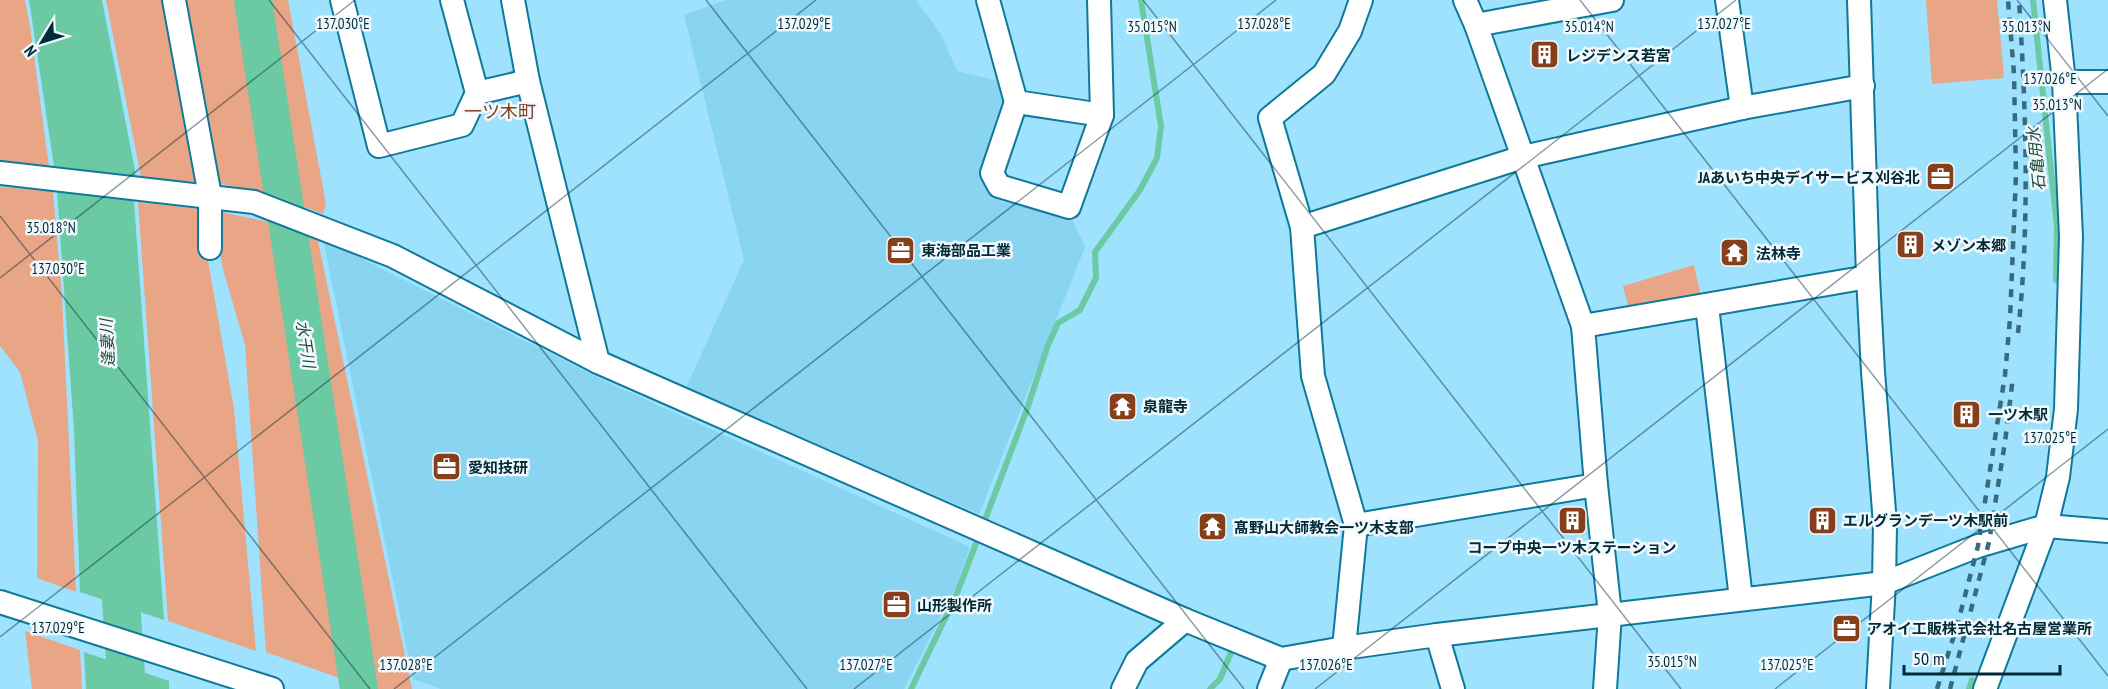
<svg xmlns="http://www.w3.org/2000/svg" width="2108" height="689" font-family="'PT Sans Narrow','Noto Sans JP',sans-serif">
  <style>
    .built { fill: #88d4f1 }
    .green { fill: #e9a687 }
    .water { fill: #6bcaa3 }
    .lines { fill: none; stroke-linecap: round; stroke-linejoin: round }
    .stream { stroke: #6bcaa3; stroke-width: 6 }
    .river { stroke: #6bcaa3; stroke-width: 38 }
    .minor-casing { stroke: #0f7999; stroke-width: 26 }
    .minor { stroke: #fff; stroke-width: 22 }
    .rail { stroke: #386b7d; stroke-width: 4.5; stroke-dasharray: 8 8; stroke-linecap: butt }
    .ticks { fill: none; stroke: #012a37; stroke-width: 1.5; stroke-opacity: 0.45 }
    .labels { text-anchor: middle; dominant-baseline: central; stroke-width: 5; stroke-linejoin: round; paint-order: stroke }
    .poi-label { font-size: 15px; font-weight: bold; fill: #012a37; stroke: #f1f9fd; text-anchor: start }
    .water-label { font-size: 16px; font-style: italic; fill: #214a3a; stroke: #f1f9fd }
    .quarter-label { font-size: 18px; fill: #803f1f; stroke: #f1f9fd }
    .ticks-label { font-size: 15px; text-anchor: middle; fill: #012a37; stroke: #f1f9fd; stroke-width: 5; stroke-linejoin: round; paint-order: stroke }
  </style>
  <rect width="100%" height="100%" fill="#9ee2fe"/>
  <!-- built -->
  <g class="built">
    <polygon points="726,0 916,0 941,34 957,71 1007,83 1011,100 988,180 1002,202 1070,214 1085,247 979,514 686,388 744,260 684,15"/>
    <polygon points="323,239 607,382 970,547 956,587 904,689 441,689 413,679"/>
  </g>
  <!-- green -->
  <g class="green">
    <polygon points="0,0 25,0 30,26 49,167 0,163"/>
    <polygon points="106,0 165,0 199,185 141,177"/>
    <polygon points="184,0 238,0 268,193 217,183"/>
    <polygon points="267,0 288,0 326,204 323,214 300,205"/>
    <polygon points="1926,0 1997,0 2004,78 1932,84"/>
    <polygon points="0,187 53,191 62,296 76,592 37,578 38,441 20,372 0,346"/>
    <polygon points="138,202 199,209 234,409 256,651 168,621"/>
    <polygon points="216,211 275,223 342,679 266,652 245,345 222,266"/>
    <polygon points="303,234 318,241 412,689 378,689"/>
    <polygon points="1694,265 1701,297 1629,310 1623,286"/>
    <polygon points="25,631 80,650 82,689 32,689"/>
  </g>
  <!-- water -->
  <g class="water">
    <polygon points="29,0 102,0 136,176 54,166"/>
    <polygon points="57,191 134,201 164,620 80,592 74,431"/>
    <polygon points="84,652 169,681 169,689 86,689"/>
  </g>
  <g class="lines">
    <!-- stream -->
    <g class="stream">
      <polyline points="2033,0 2057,227 2056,280"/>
      <polyline points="911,689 956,596 1026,412 1048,345 1058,323 1080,310 1096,278 1095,252 1140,190 1157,158 1161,126 1141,0"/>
      <polyline points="1210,689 1220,679 1232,650"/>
      <polyline points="1969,689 1972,680"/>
    </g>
    <!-- river -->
    <g class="river">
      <polyline points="253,0 359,689"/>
      <polyline points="118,556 127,689"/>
    </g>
    <defs>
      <g id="minor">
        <polyline points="174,0 210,196 210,248"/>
        <polyline points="342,0 379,146 462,125 477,93 452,0"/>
        <polyline points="513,0 528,81 598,362 1185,620 1281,659 1344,648"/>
        <polyline points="988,0 1016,102 1102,115"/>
        <polyline points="1361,0 1350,31 1324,74 1270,118 1302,227 1313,376 1356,525 1344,648 1437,635 1453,689"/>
        <polyline points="1465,0 1476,25 1583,326 1596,485 1610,614 1605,689"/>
        <polyline points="1727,0 1742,108"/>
        <polyline points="1859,0 1868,277 1873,372 1885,524 1884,583 1878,689"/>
        <polyline points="1476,25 1612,0"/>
        <polyline points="2064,82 2108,82"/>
        <polyline points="477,93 528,81"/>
        <polyline points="1016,102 992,173 999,186 1069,207 1102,115 1099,0"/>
        <polyline points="0,173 254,202 393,256 598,362"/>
        <polyline points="1302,227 1523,157 1742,108 1863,86"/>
        <polyline points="1707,306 1741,599"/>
        <polyline points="1583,326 1868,277"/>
        <polyline points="1356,525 1596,485"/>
        <polyline points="0,602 272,689"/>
        <polyline points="1437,635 1884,583 1978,546 2046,526 2108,531"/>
        <polyline points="1123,689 1137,661 1185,620"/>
        <polyline points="1269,689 1281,659"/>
        <polyline points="1985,689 2046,526 2058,477 2066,409 2071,237 2064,82 2055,0"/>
      </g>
    </defs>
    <!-- minor casing -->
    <use href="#minor" class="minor-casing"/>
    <!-- minor -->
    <use href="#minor" class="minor"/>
    <!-- rail -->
    <g class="rail">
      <path d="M 2018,333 C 2030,222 2026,111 2019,0"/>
      <polyline points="1937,689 1957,626 1978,546 2005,375 2010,319 2016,175 2014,74 2008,0"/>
      <polyline points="1950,689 1989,542 2005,442 2013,377"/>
    </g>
  </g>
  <!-- ticks -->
  <path class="ticks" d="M 269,0 L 807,689M 706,0 L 1244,689M 1143,0 L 1681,689M 1580,0 L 2108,676M 2017,0 L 2108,116M 0,216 L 370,689M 0,278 L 355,0M 0,637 L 816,0M 394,689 L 1276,0M 854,689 L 1736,0M 1315,689 L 2108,69M 1775,689 L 2108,429"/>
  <!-- icons -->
  <defs>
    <symbol id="building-square" viewBox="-11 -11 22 22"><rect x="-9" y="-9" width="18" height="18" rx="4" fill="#853f1b" stroke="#f1f9fd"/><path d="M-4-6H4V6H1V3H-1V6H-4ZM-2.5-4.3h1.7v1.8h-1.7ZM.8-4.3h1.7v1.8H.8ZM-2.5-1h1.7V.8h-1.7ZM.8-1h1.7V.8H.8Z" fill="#fff"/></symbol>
    <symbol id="office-square" viewBox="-11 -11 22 22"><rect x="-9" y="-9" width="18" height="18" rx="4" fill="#853f1b" stroke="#f1f9fd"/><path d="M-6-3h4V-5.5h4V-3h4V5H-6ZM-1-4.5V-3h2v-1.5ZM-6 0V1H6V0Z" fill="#fff"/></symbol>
    <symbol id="temple-square" viewBox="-11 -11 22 22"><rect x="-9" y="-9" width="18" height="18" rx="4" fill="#853f1b" stroke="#f1f9fd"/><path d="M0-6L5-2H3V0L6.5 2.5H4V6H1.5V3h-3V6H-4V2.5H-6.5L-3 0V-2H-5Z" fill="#fff"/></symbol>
  </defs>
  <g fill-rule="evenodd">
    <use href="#building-square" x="1528" y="38" width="33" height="33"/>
    <use href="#office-square" x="1924" y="160" width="33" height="33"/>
    <use href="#building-square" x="1894" y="228" width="33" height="33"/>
    <use href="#office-square" x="884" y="234" width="33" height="33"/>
    <use href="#temple-square" x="1718" y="236" width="33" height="33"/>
    <use href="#temple-square" x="1106" y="390" width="33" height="33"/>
    <use href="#building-square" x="1950" y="398" width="33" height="33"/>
    <use href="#office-square" x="430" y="450" width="33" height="33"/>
    <use href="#building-square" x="1556" y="504" width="33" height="33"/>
    <use href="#building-square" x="1806" y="504" width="33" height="33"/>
    <use href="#temple-square" x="1196" y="510" width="33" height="33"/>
    <use href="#office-square" x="880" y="588" width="33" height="33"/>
    <use href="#office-square" x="1830" y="612" width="33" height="33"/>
  </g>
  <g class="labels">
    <!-- poi labels -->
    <g class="poi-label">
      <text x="1566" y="55">レジデンス若宮</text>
      <text x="1920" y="177" text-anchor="end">JAあいち中央デイサービス刈谷北</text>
      <text x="1931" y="245">メゾン本郷</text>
      <text x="921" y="250">東海部品工業</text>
      <text x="1756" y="253">法林寺</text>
      <text x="1143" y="406">泉龍寺</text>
      <text x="1988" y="414">一ツ木駅</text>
      <text x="468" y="467">愛知技研</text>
      <text x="1843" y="520">エルグランデ一ツ木駅前</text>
      <text x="1234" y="527">髙野山大師教会一ツ木支部</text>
      <text x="1572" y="547" text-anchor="middle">コープ中央一ツ木ステーション</text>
      <text x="917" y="605">山形製作所</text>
      <text x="1867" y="628">アオイ工販株式会社名古屋営業所</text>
    </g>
    <!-- water labels -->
    <g class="water-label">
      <text transform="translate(2036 159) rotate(-96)">石亀用水</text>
      <text transform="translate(107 343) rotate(-93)">逢妻川</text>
      <text transform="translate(306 344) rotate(81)">水干川</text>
    </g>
    <!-- quarter labels -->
    <g class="quarter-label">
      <text x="500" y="111">一ツ木町</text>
    </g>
  </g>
  <g class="ticks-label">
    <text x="343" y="29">137.030°E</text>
    <text x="804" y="29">137.029°E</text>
    <text x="1264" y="29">137.028°E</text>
    <text x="1724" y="29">137.027°E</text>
    <text x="1152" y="32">35.015°N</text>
    <text x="1589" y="32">35.014°N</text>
    <text x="2026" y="32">35.013°N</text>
    <text x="2050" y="84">137.026°E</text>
    <text x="2057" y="110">35.013°N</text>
    <text x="51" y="233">35.018°N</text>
    <text x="58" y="274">137.030°E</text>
    <text x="2050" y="443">137.025°E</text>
    <text x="58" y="633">137.029°E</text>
    <text x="1672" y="667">35.015°N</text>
    <text x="406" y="670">137.028°E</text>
    <text x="866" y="670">137.027°E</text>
    <text x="1326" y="670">137.026°E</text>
    <text x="1787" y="670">137.025°E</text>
  </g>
  <!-- north arrow -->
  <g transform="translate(42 42) rotate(232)" stroke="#f1f9fd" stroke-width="4.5" paint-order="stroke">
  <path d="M0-4.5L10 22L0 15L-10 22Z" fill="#012a37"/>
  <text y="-9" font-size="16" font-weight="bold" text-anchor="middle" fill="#012a37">N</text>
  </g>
  <!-- scale -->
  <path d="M1904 665v9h156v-9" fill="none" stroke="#012a37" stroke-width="3"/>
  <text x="1913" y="665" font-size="18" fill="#012a37" stroke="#f1f9fd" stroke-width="4.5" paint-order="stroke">50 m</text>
</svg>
